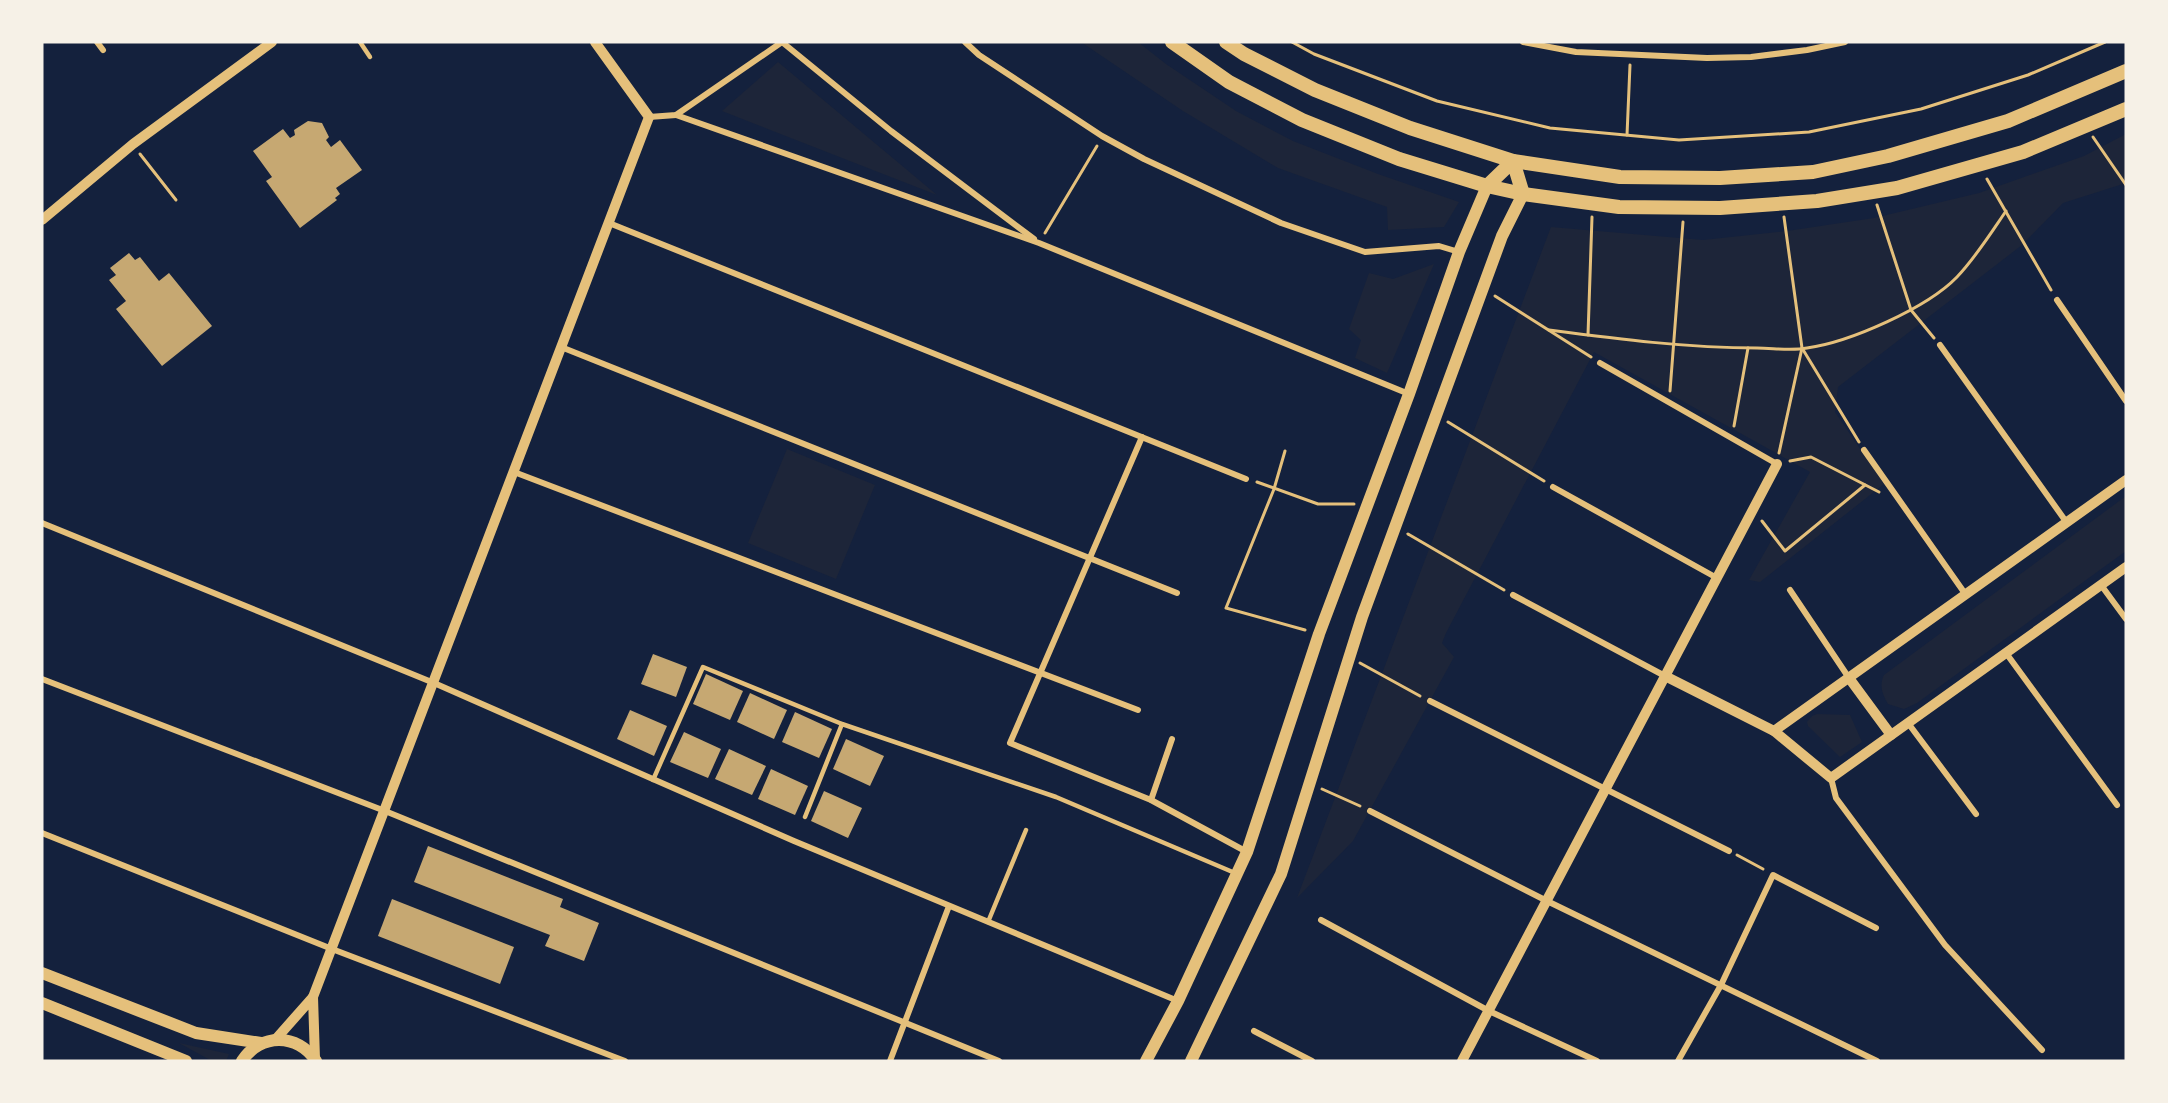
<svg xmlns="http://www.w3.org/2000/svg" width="2168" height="1103" font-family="'Roboto Serif',serif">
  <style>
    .green { fill: #1d2539 }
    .building { fill: #c6a872 }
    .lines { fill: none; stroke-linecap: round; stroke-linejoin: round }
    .path { stroke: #e5c07b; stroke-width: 3 }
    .service { stroke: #e5c07b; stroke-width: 4.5 }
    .minor { stroke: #e5c07b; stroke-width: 6 }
    .tertiary { stroke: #e5c07b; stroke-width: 10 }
    .secondary { stroke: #e5c07b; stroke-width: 12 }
    .primary { stroke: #e5c07b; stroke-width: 14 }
  </style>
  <rect width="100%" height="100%" fill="#14213d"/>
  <!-- green -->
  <g class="green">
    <polygon points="1081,42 1138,42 1166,64 1236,111 1293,141 1378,174 1459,202 1444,227 1388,230 1387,207 1278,168 1183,111"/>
    <polygon points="778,62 937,195 722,111"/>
    <polygon points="2126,134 2126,183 2063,203 2022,245 1838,387 1835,412 1884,484 1760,582 1749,580 1810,472 1594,352 1446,633 1442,643 1454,657 1353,841 1297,898 1551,227 1703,240 1787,231 1874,218 1979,193 2084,156"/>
    <polygon points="1434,264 1387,373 1355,358 1361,340 1349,329 1369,273 1393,279"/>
    <polygon points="787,449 875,485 836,579 748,543"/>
    <path d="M 2126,496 L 2126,551 L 1917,703 L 1904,709 L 1888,704 C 1882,694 1879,685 1884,675 Z"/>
    <polygon points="1817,714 1850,715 1862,742 1840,757 1808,726 1807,722 1812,716"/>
    <polygon points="179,1043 229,1054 226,1061 212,1061"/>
  </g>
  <!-- building -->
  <g class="building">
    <polygon points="308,121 322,123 329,137 326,140 331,147 340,140 362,170 336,188 340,194 335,198 337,200 300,228 266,181 272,177 253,151 283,129 290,138 295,135 294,130"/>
    <polygon points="129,253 135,260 140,257 159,281 169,273 212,326 162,366 116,309 126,301 109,280 116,275 110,268"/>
    <polygon points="653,654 687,667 676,697 641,684"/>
    <polygon points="706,674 743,691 730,720 693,704"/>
    <polygon points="750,693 787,710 774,739 737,722"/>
    <polygon points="630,710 667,726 654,756 617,739"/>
    <polygon points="795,712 832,729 819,758 782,742"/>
    <polygon points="684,732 721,749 708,778 670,762"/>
    <polygon points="846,739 884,756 870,786 833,769"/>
    <polygon points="729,749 766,766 752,795 715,779"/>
    <polygon points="771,769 808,786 795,815 758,799"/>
    <polygon points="824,791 862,808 848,838 811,821"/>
    <polygon points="428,846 563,899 560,907 599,923 584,961 545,946 550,935 414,882"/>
    <polygon points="392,899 514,947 500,984 378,936"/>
  </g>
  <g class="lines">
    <!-- path -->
    <g class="path">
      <polyline points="1292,42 1314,54 1437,101 1550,128 1679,140 1809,132 1921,109 2028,75 2105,42"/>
      <polyline points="1627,135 1630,65"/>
      <polyline points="2093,137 2126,185"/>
      <polyline points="140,154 176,200"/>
      <polyline points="1987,179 2051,290"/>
      <polyline points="1877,205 1911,310 1934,338"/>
      <polyline points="1784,217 1802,348 1859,442"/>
      <polyline points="1045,233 1097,146"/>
      <polyline points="1495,296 1591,357"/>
      <path d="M 1549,330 C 1618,339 1687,348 1757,348 C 1773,348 1791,351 1807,348 C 1850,342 1927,308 1957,277 C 1976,257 1991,233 2006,211"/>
      <polyline points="1588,335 1592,217"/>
      <polyline points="1670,391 1683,222"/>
      <polyline points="1448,422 1544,481"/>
      <polyline points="1734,426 1748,348"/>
      <polyline points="1285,451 1274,489 1226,608 1305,630"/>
      <polyline points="1779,453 1802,348"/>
      <polyline points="1790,461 1811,457 1879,492"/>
      <polyline points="1257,482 1318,504 1354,504"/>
      <polyline points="1762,521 1785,551 1865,485"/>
      <polyline points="1408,534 1504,590"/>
      <polyline points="1360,663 1420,696"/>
      <polyline points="1322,789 1360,806"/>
      <polyline points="1737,855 1763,869"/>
    </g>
    <!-- service -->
    <g class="service">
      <polyline points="360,42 370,57"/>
      <polyline points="653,780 703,667 842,724 1056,797 1235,873"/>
      <polyline points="805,817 842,724"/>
      <polyline points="988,922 1026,830"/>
    </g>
    <!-- minor -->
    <g class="minor">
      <polyline points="97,42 103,50"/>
      <polyline points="782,42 891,131 1034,239"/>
      <polyline points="965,42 979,55 1102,136 1144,159 1281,223 1365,252 1439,246 1459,252"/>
      <polyline points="1523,42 1576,52 1707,58 1751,57 1807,50 1845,42"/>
      <polyline points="676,115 1039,243 1409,394"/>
      <polyline points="649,117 676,115 782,42"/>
      <polyline points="609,223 1246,479"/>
      <polyline points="2057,300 2126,401"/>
      <polyline points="1940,345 2067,523"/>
      <polyline points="561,347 1177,593"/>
      <polyline points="1600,363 1777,464"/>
      <polyline points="1142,437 1010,743 1151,800 1247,852"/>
      <polyline points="1864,450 1966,595"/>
      <polyline points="514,472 1138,710"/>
      <polyline points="1553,487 1717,578"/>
      <polyline points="42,523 434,683 794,841 1178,1001"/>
      <polyline points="2101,585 2126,619"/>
      <polyline points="1790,590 1849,678"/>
      <polyline points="1513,595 1665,676"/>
      <polyline points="2006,653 2117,805"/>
      <polyline points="42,679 385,811 999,1061"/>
      <polyline points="1430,701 1729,851"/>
      <polyline points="1908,723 1976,814"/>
      <polyline points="1831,778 1836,798 1945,945 2042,1050"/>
      <polyline points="1151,800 1172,739"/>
      <polyline points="1370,811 1547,901 1877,1061"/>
      <polyline points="42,833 332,949 625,1061"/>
      <polyline points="1321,920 1489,1011 1597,1061"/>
      <polyline points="1254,1031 1312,1061"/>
      <polyline points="890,1061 949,906"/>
      <polyline points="1678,1061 1721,985 1773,875 1876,928"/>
    </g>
    <!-- tertiary -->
    <g class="tertiary">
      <polyline points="42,220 133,144 272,42"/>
      <polyline points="1665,676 1774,731 1831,778 2126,567"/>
      <polyline points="1849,678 1891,735"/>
      <polyline points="1774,731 2126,480"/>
      <polyline points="313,997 649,117 595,42"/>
      <polyline points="275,1040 313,997 315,1059"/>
      <polyline points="1462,1061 1777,464"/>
    </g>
    <!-- secondary -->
    <g class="secondary">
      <polyline points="42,973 196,1033 261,1043"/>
      <polyline points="42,1003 186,1061"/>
      <path d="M 242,1061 C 260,1033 298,1033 316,1061"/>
      <polyline points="1146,1061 1178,1001 1247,852 1319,634 1409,394 1459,252 1487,186"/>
      <polyline points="1191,1061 1281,874 1362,617 1502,236 1523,194"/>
    </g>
    <!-- primary -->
    <g class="primary">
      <polyline points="1172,42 1229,82 1302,120 1399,159 1487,186 1523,194 1619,207 1720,208 1817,201 1897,188 2023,152 2126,109"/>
      <polyline points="1226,42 1244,54 1315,90 1410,128 1513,161 1620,177 1720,178 1813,172 1888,156 2008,121 2126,71"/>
      <polyline points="1487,186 1513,161 1523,194"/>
    </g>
  </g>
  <!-- border -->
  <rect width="2168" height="1103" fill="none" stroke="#f6f1e7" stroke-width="87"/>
</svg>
